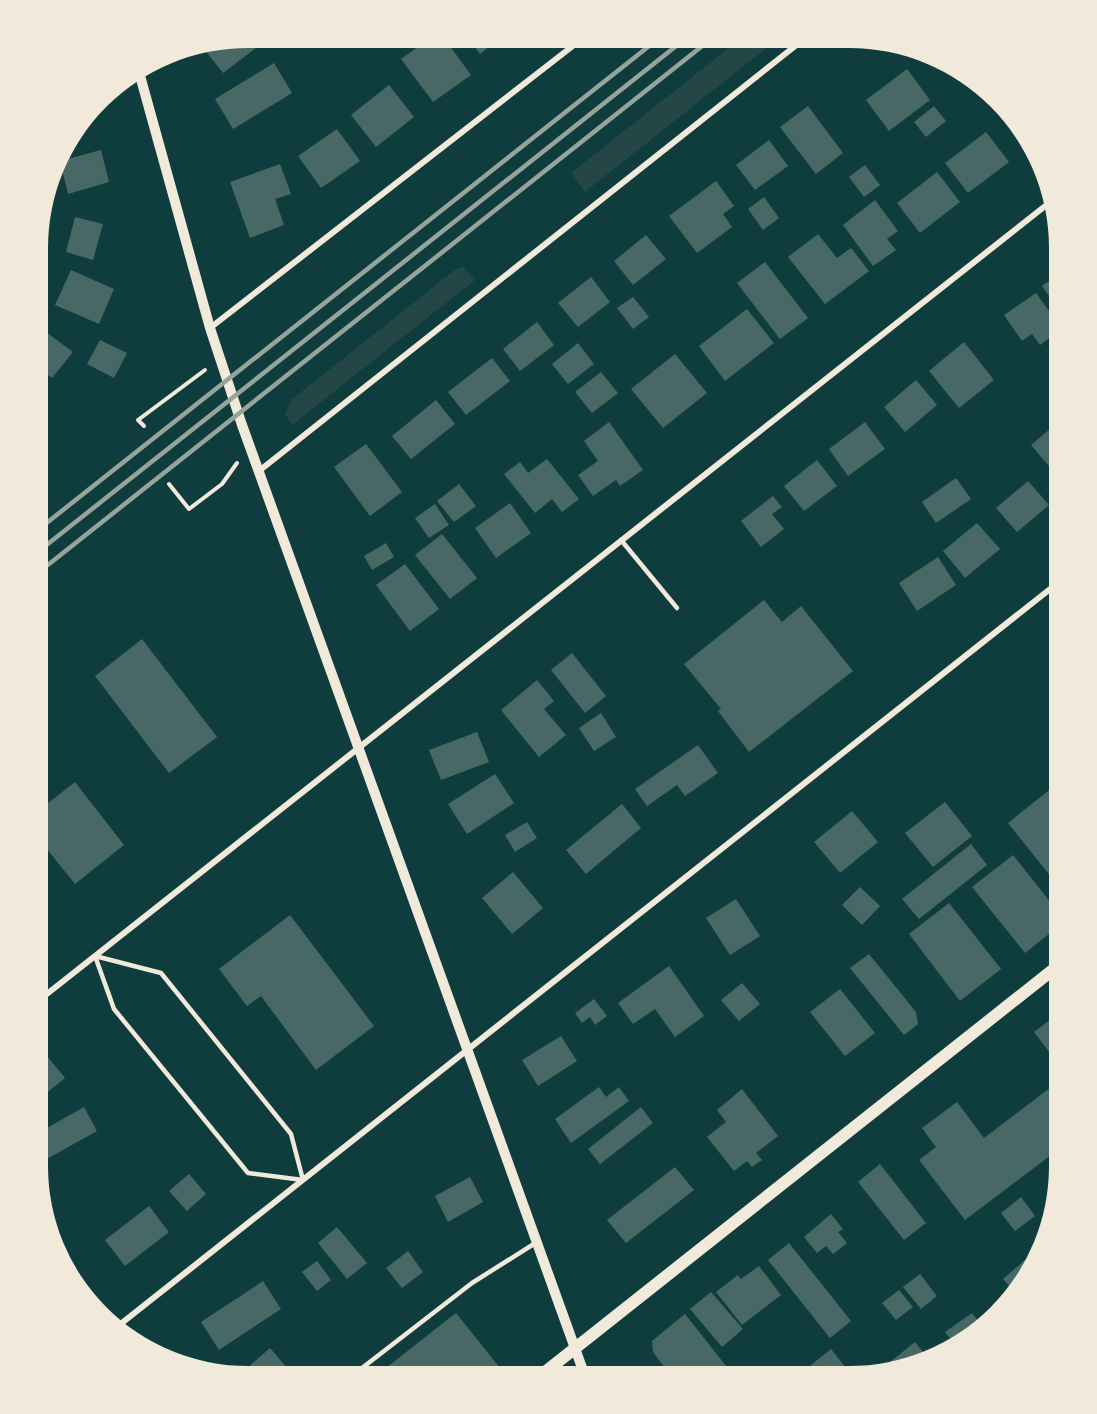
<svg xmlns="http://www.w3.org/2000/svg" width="1097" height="1414" font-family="Cabin,sans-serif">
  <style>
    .green { fill: #244646 }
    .building { fill: #486865 }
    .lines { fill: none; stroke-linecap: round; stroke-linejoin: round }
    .path { stroke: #f1e9da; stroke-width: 4 }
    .service { stroke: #f1e9da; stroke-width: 4.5 }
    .minor { stroke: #f1e9da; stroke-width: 6 }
    .tertiary { stroke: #f1e9da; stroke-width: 10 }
    .secondary { stroke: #f1e9da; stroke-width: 12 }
    .rail { stroke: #97a49c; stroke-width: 4.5 }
  </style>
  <rect width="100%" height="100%" fill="#0f3d3e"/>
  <!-- green -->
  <g class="green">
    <polygon points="740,39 778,39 585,192 571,173"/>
    <polygon points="463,267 475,280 292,425 285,414 291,400 456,269"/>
  </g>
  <!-- building -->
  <g class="building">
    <polygon points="248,38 269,38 223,73 201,45"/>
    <polygon points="430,38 444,38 471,75 433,102 401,59"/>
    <polygon points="468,38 500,38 480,54"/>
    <polygon points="274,63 292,93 233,129 215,99"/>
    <polygon points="907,69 930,100 889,131 866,100"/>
    <polygon points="389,85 414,117 376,147 351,115"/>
    <polygon points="808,106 843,153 816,174 780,127"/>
    <polygon points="934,106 946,121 926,137 914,122"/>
    <polygon points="337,129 360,161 321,188 298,156"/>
    <polygon points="986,132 1009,162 968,193 945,163"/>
    <polygon points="769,140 788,166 755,190 736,165"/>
    <polygon points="101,150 109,182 68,194 60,161"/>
    <polygon points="280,164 291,194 275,199 284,225 250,238 230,182"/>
    <polygon points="865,165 880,185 864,197 849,177"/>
    <polygon points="937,172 960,202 920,233 897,203"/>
    <polygon points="716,181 734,206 723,214 732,227 697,253 669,216"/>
    <polygon points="764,197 779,218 763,230 748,209"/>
    <polygon points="875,200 898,231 887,239 896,250 873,266 843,225"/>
    <polygon points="75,217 103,224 93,260 66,252"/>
    <polygon points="818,234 837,258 851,248 869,271 825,304 788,257"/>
    <polygon points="646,235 666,259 633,285 614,261"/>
    <polygon points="765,262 808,318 780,339 737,283"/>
    <polygon points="71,270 114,289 99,324 55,305"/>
    <polygon points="1059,274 1059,310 1042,286"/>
    <polygon points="591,277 610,302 578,327 558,303"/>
    <polygon points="1036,293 1059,325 1059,331 1040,345 1032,334 1022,341 1004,315"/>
    <polygon points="633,297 649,317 633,329 617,308"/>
    <polygon points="747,309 774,343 725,381 699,346"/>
    <polygon points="537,322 554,345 520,371 503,349"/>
    <polygon points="46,332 73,352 52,378 39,368 39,341"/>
    <polygon points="100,340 127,353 114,378 87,364"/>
    <polygon points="964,342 994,380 959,408 929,371"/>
    <polygon points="578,343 594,364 568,384 552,364"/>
    <polygon points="675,354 707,393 663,428 631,389"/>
    <polygon points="492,358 510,381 466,415 448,392"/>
    <polygon points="601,372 618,393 592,413 575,392"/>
    <polygon points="916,380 937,405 905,432 884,407"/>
    <polygon points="436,400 455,424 411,459 392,436"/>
    <polygon points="609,422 643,470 620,486 616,480 593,496 578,475 598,461 584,441"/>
    <polygon points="865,422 885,449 848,476 829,449"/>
    <polygon points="1057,423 1059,425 1059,478 1031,445"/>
    <polygon points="366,444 402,492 370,516 334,467"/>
    <polygon points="547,459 579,499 562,512 552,499 535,513 504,474 520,462 528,473"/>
    <polygon points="817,460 837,486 804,511 784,486"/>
    <polygon points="956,478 971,499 936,523 922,502"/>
    <polygon points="1028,481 1049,505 1017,532 996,508"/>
    <polygon points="459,484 476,506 454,522 437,501"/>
    <polygon points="773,496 782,507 772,514 784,529 761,547 741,521"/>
    <polygon points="510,503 531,533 496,558 475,528"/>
    <polygon points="435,504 449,525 429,538 415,518"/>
    <polygon points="977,523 1000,549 965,578 943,551"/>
    <polygon points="442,534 477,578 450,599 415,555"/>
    <polygon points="386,543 394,557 372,570 364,556"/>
    <polygon points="938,557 956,585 917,611 899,583"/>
    <polygon points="405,564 439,609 410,631 376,585"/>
    <polygon points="764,600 782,622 801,606 853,671 749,752 718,711 721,709 684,664"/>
    <polygon points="142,639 217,737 169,773 95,676"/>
    <polygon points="572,653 606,696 585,713 551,670"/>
    <polygon points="537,680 554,701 544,709 566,735 539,757 501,710"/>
    <polygon points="601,713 616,737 594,751 579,728"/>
    <polygon points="477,732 489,762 441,780 429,750"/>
    <polygon points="698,745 718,773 685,796 677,785 647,806 635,789"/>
    <polygon points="495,774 514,803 467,834 448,804"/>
    <polygon points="75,782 124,845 75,884 38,838 38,811"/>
    <polygon points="1053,787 1059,795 1059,887 1008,823"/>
    <polygon points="945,802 972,836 933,867 905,833"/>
    <polygon points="622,804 641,828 586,874 566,850"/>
    <polygon points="852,811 878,842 840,873 814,842"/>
    <polygon points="527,822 537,838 515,852 505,835"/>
    <polygon points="971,844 987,865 919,919 902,899"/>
    <polygon points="1013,855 1059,913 1059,926 1025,953 972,887"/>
    <polygon points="513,872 543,908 512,934 482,898"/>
    <polygon points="860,887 880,906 862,925 842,905"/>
    <polygon points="736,899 760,936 730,955 706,918"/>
    <polygon points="949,903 1001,969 960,1001 909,934"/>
    <polygon points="290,915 374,1026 316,1070 261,996 247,1006 219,969"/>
    <polygon points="869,954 916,1012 918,1024 904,1035 850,968"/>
    <polygon points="669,966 704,1016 675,1037 655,1009 633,1024 618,1003"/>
    <polygon points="742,983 760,1004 739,1021 721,1000"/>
    <polygon points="840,989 875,1033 845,1056 810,1012"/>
    <polygon points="594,999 607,1016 595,1025 590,1017 582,1023 575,1013"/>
    <polygon points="1059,1013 1059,1065 1034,1032"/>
    <polygon points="561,1036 577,1061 538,1086 522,1060"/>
    <polygon points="46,1055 65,1078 38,1100 38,1062"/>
    <polygon points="1059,1081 1059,1149 965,1220 919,1160 936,1147 922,1128 957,1102 984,1138"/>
    <polygon points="599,1087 606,1097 619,1087 629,1101 571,1143 555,1119"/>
    <polygon points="742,1089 778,1136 756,1153 762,1160 752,1167 747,1161 734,1171 707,1137 726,1122 717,1110"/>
    <polygon points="84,1107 97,1131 45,1160 38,1146 38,1133"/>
    <polygon points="641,1107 653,1123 600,1164 588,1149"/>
    <polygon points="880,1164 926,1223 904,1240 858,1182"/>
    <polygon points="675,1167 694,1190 626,1243 607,1220"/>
    <polygon points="189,1174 206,1194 187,1211 169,1191"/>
    <polygon points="470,1177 483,1202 448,1222 435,1196"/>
    <polygon points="1021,1197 1035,1216 1015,1231 1001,1213"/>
    <polygon points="149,1206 169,1232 125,1266 105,1240"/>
    <polygon points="831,1214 843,1229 838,1232 847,1243 833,1254 826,1246 817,1253 804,1237"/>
    <polygon points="337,1227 367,1263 347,1279 318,1243"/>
    <polygon points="789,1243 851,1321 830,1338 768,1260"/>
    <polygon points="408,1251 423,1272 402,1288 386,1268"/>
    <polygon points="1026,1259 1030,1264 1024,1283 1014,1292 1003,1279"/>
    <polygon points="317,1261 331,1280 317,1291 302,1272"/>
    <polygon points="759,1266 781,1295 742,1325 716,1292 738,1275 741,1279"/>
    <polygon points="920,1274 937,1296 921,1309 903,1287"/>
    <polygon points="263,1281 281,1309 219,1350 201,1322"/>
    <polygon points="899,1290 913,1307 896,1320 882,1303"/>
    <polygon points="711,1292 743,1329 722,1347 690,1309"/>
    <polygon points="456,1313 504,1373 500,1376 377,1375"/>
    <polygon points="972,1313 979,1322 954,1344 945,1332"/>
    <polygon points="685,1314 734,1376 671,1376 653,1352 652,1341"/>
    <polygon points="915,1342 928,1358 894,1366 890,1362"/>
    <polygon points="270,1348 289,1370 283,1375 239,1375"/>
    <polygon points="831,1349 849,1372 843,1376 820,1376 811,1365"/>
  </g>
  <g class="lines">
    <!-- path -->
    <g class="path">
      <polyline points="144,426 138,420 205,370"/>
      <polyline points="169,484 189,509 222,484 237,463"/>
    </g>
    <!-- service -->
    <g class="service">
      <polyline points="621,540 677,608"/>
      <polygon points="95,956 161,973 291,1134 303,1180 248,1173 114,1009"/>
      <polyline points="353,1375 472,1283 537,1242"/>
    </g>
    <!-- minor -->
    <g class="minor">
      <polyline points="210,328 583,38"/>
      <polyline points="259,471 804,39"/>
      <polyline points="38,1001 1049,203"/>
      <polyline points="118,1326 1059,582"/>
    </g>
    <!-- tertiary -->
    <polyline class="tertiary" points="139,72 210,328 242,425 585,1376"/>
    <!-- secondary -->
    <polyline class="secondary" points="540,1376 1059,965"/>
    <!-- rail -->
    <g class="rail">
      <polyline points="39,529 658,39"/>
      <polyline points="39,551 685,39"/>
      <polyline points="39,572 711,39"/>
    </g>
  </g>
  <!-- crop -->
  <path d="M0 0H1097V1414H0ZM248 48H849A200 200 0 0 1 1049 248V1166A200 200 0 0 1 849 1366H248A200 200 0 0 1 48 1166V248A200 200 0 0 1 248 48Z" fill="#f1e9da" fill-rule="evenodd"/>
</svg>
